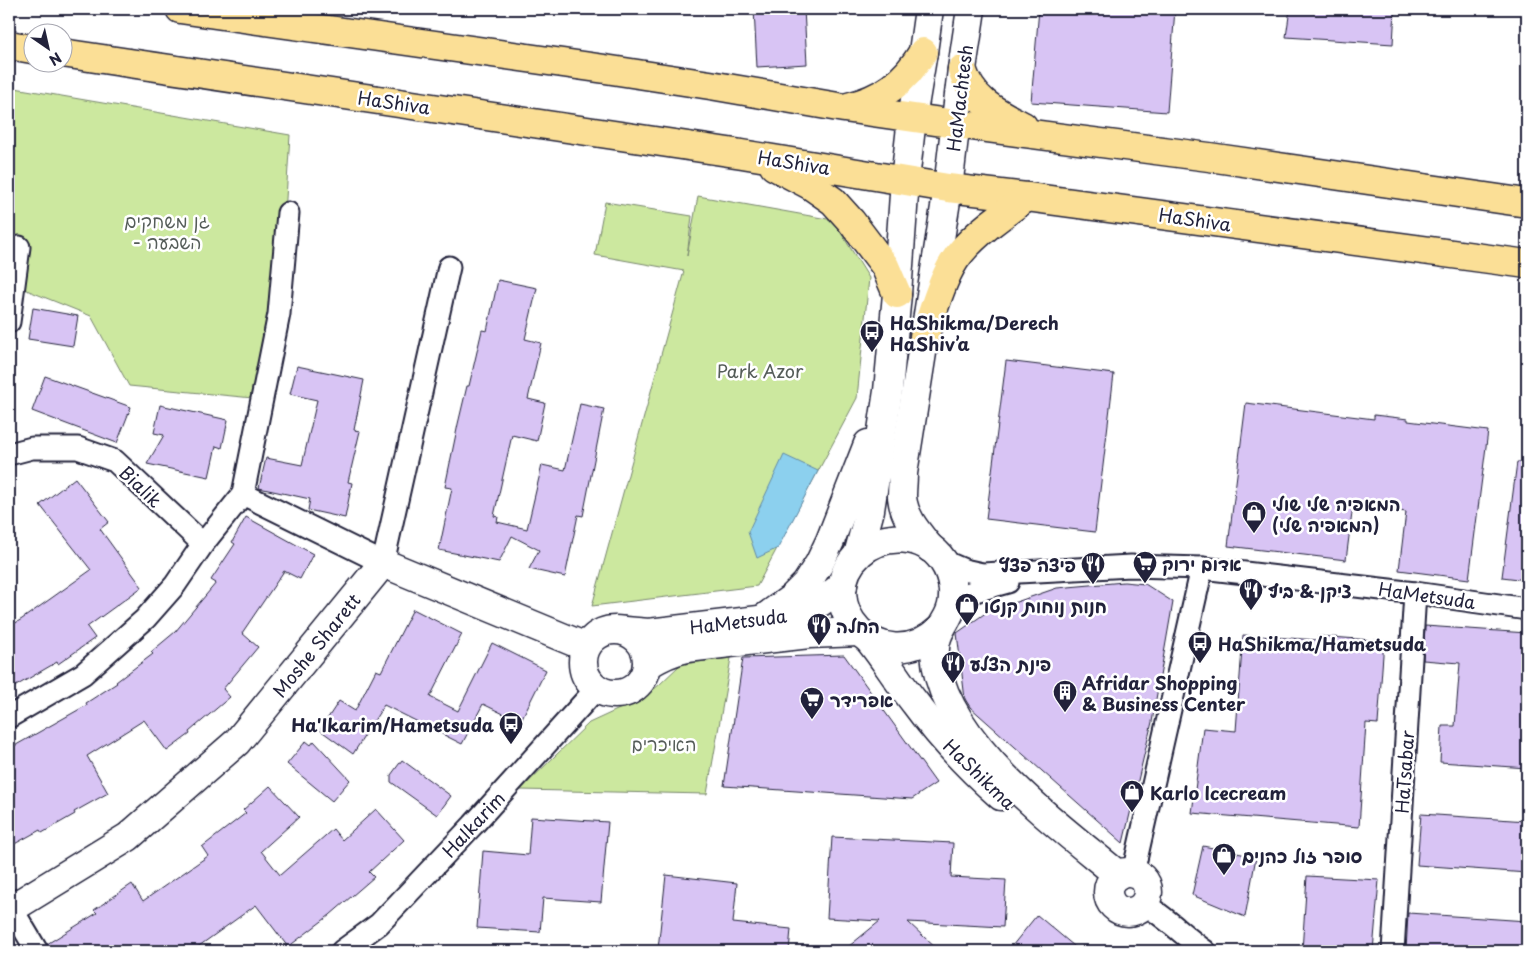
<svg xmlns="http://www.w3.org/2000/svg" width="1536" height="960" font-family="'Playpen Sans','Playpen Sans Hebrew',sans-serif">
  <style>
    .green { fill: #cce89f; stroke: #77856d }
    .water { fill: #8cd0ee; stroke: #628aa6 }
    .building { fill: #d8c4f4; stroke: #22223b }
    .lines { fill: none; stroke-linecap: round; stroke-linejoin: round }
    .street-casing { stroke: #22223b; stroke-width: 25 }
    .secondary-casing { stroke: #22223b; stroke-width: 31 }
    .highway-casing { stroke: #22223b; stroke-width: 31 }
    .street { stroke: #fff; stroke-width: 21 }
    .secondary { stroke: #fff; stroke-width: 28 }
    .highway { stroke: #fbdf96; stroke-width: 28 }
    .labels { text-anchor: middle; dominant-baseline: central; stroke-width: 5; stroke-linejoin: round; paint-order: stroke }
    .street-label { font-size: 18px; fill: #22223b; stroke: #fff }
    .park-label { font-size: 18px; fill: #555d59; stroke: #fff }
    .poi-label { font-size: 18px; font-weight: bold; fill: #22223b; stroke: #fff; text-anchor: start }
  </style>
  <rect width="100%" height="100%" fill="#fff"/>
  <filter id="ink" filterUnits="userSpaceOnUse"><feTurbulence type="fractalNoise" baseFrequency=".02" numOctaves="2"/><feDisplacementMap in="SourceGraphic" scale="10" xChannelSelector="R" yChannelSelector="G"/><feConvolveMatrix kernelMatrix="1 2 1 2 8 2 1 2 1" color-interpolation-filters="sRGB"/></filter>
  <g filter="url(#ink)">
    <!-- green -->
    <g class="green">
      <polygon points="9,87 290,135 280,294 263,399 129,386 91,316 9,283"/>
      <polygon points="698,196 833,220 869,278 857,398 757,586 592,606 684,271 595,255 605,202 692,216 687,256"/>
      <polygon points="731,658 707,794 520,790 589,723 643,698 659,685 681,664"/>
    </g>
    <!-- water -->
    <polygon class="water" points="784,455 818,471 778,548 757,558 748,532"/>
    <!-- building -->
    <g class="building">
      <polygon points="754,9 804,9 807,64 757,67"/>
      <polygon points="1039,9 1175,9 1167,112 1031,102"/>
      <polygon points="1290,9 1395,9 1393,44 1286,37"/>
      <polygon points="498,280 537,288 525,339 541,343 528,399 545,403 537,441 512,435 494,516 498,517 497,522 527,529 542,465 565,470 580,404 604,409 583,516 578,515 565,577 529,569 539,550 512,536 499,562 439,550 452,488 445,487 458,424 467,386 469,386 482,330 487,331"/>
      <polygon points="33,308 78,316 73,346 28,339"/>
      <polygon points="1006,361 1114,374 1095,532 986,519"/>
      <polygon points="297,366 364,380 354,430 360,431 348,482 352,483 345,518 308,510 310,499 259,488 266,458 302,465 317,400 290,394"/>
      <polygon points="45,376 131,407 117,443 32,411"/>
      <polygon points="1246,403 1374,419 1374,415 1408,419 1408,421 1488,431 1469,579 1399,570 1406,512 1353,505 1346,560 1228,546"/>
      <polygon points="160,405 228,420 222,448 216,446 209,477 147,464 164,435 154,433"/>
      <polygon points="1517,462 1527,462 1527,580 1502,577"/>
      <polygon points="75,478 109,522 100,529 142,587 87,627 95,638 58,664 57,662 9,690 9,627 22,619 91,570 40,505"/>
      <polygon points="246,517 313,554 300,579 284,571 242,633 258,647 223,689 230,697 189,732 190,734 167,751 144,720 87,756 108,793 74,812 75,814 42,833 40,830 9,847 9,749 87,705 86,703 117,683 116,682 153,654 151,652 175,632 216,583 211,580 235,544 232,542"/>
      <polygon points="1124,582 1145,584 1173,602 1152,722 1123,843 970,707 965,699 957,633 987,612 1057,588"/>
      <polygon points="413,609 462,634 430,697 458,711 492,643 546,670 520,722 483,704 462,744 384,705 353,754 320,730 339,701 355,711 376,670 381,672"/>
      <polygon points="1425,626 1527,633 1527,768 1440,762 1442,726 1455,726 1460,663 1423,660"/>
      <polygon points="1243,635 1318,640 1318,636 1384,641 1378,724 1366,723 1359,827 1192,813 1203,728 1236,731"/>
      <polygon points="844,655 936,783 912,799 724,786 743,658"/>
      <polygon points="306,741 311,745 314,741 350,780 332,801 287,764"/>
      <polygon points="402,760 451,796 437,815 391,782 391,775"/>
      <polygon points="270,786 299,817 261,851 280,875 333,829 342,840 376,809 404,840 369,872 374,877 330,915 288,947 256,905 192,951 49,951 47,944 97,913 94,910 132,884 143,901 208,856 202,847 246,813 243,810"/>
      <polygon points="1421,814 1527,821 1527,873 1417,865"/>
      <polygon points="531,817 608,822 601,902 543,898 540,932 477,928 483,851 528,855"/>
      <polygon points="832,837 953,843 951,877 1006,880 1003,927 908,922 939,951 843,951 880,921 827,918"/>
      <polygon points="1203,846 1256,857 1245,917 1192,895"/>
      <polygon points="666,875 737,883 733,923 791,929 789,951 680,951 658,949"/>
      <polygon points="1307,876 1379,880 1373,951 1302,951"/>
      <polygon points="1408,913 1527,921 1527,951 1406,951"/>
      <polygon points="1037,915 1080,951 1008,951"/>
    </g>
    <g class="lines">
      <defs>
        <g id="street">
          <polyline points="9,322 19,247"/>
          <polyline points="9,454 32,448 78,448 115,461 203,544"/>
          <polyline points="243,494 383,563 449,267"/>
          <polyline points="943,561 964,570 982,574 1131,566 1202,568 1415,593 1527,609"/>
          <polyline points="950,612 961,598 972,592 1008,582"/>
          <polyline points="9,717 83,674 145,619 175,585 203,544 243,494 279,314 288,213"/>
          <polyline points="1133,873 1202,568"/>
          <path d="M 1144,904 C 1166,917 1184,936 1205,951"/>
          <polyline points="12,909 37,951"/>
          <polyline points="342,951 379,924 473,825 596,689"/>
          <polyline points="1393,951 1415,593"/>
        </g>
        <g id="secondary">
          <path d="M 930,548 C 918,533 904,518 902,497 C 902,489 903,481 903,473 L 948,188 L 962,69 L 971,9"/>
          <polyline points="858,555 870,510 888,391 897,294 905,180 912,118 923,52 929,9"/>
          <polyline points="763,619 792,598 806,584 819,564 830,541 868,444"/>
          <path d="M 940,629 C 880,685 808,601 860,553 C 884,532 924,533 943,561 C 954,577 957,601 947,618 C 940,630 934,639 935,653 C 940,740 1056,823 1118,875"/>
          <circle cx="615" cy="662" r="32"/>
          <path d="M 625,631 L 649,633 L 784,617 C 812,610 821,603 843,585"/>
          <path d="M 870,641 C 886,661 899,683 915,703 C 940,737 969,768 1001,796"/>
          <path d="M 647,665 C 661,656 672,651 687,648 L 809,634 L 859,632"/>
          <circle cx="1128" cy="892" r="20"/>
          <polyline points="9,910 128,837 237,742 383,563 586,647"/>
        </g>
        <g id="highway">
          <polyline points="180,9 605,69 710,85 844,108 956,124 1209,157 1527,203"/>
          <polyline points="9,45 32,49"/>
          <polyline points="62,53 742,154 948,188 1027,197 1527,264"/>
          <path d="M 962,69 C 972,101 996,112 1023,126"/>
          <path d="M 848,107 C 882,99 905,82 923,52"/>
          <polyline points="774,166 810,185 833,201 851,221 885,266 897,294"/>
          <path d="M 924,337 C 933,313 943,273 960,253 C 976,233 1006,212 1027,197"/>
        </g>
      </defs>
      <!-- street casing -->
      <use href="#street" class="street-casing"/>
      <!-- secondary casing -->
      <use href="#secondary" class="secondary-casing"/>
      <!-- highway casing -->
      <use href="#highway" class="highway-casing"/>
      <!-- street -->
      <use href="#street" class="street"/>
      <!-- secondary -->
      <use href="#secondary" class="secondary"/>
      <!-- highway -->
      <use href="#highway" class="highway"/>
    </g>
  </g>
  <!-- icons -->
  <defs>
    <symbol id="bus-pin" viewBox="-11 -11 22 30"><path d="M0 17L-7.5 6A9.5 9.5 0 1 1 7.5 6Z" fill="#22223b" stroke="#fff"/><path d="M-5-6H5V4H4V6H2V4H-2V6H-4V4H-5ZM-3.5-4V0h7V-4ZM-3.5 1.2v1.5H-2V1.2ZM2 1.2v1.5H3.5V1.2Z" fill="#fff"/></symbol>
    <symbol id="shop-pin" viewBox="-11 -11 22 30"><path d="M0 17L-7.5 6A9.5 9.5 0 1 1 7.5 6Z" fill="#22223b" stroke="#fff"/><path d="M-5-2.5h2.3a2.7 3.5 0 0 1 5.4 0H5L5.5 6h-11ZM-1.5-2.5h3a1.5 2.3 0 0 0-3 0Z" fill="#fff"/></symbol>
    <symbol id="supermarket-pin" viewBox="-11 -11 22 30"><path d="M0 17L-7.5 6A9.5 9.5 0 1 1 7.5 6Z" fill="#22223b" stroke="#fff"/><path d="M-6-5.5h2.5l.6 2H6L4.5 2H-2.5L-4.4-4H-6ZM-1.5 3.2a1.3 1.3 0 1 0 .1 0ZM3 3.2a1.3 1.3 0 1 0 .1 0Z" fill="#fff"/></symbol>
    <symbol id="restaurant-pin" viewBox="-11 -11 22 30"><path d="M0 17L-7.5 6A9.5 9.5 0 1 1 7.5 6Z" fill="#22223b" stroke="#fff"/><path d="M-5-6h1v4h1v-4h1v4h1v-4h1v5L-1.5 .5V6h-2V.5L-5-1ZM5-6V6H3V1.5H1.5Q1.5-4 5-6Z" fill="#fff"/></symbol>
    <symbol id="building-pin" viewBox="-11 -11 22 30"><path d="M0 17L-7.5 6A9.5 9.5 0 1 1 7.5 6Z" fill="#22223b" stroke="#fff"/><path d="M-4-6H4V6H1V3H-1V6H-4ZM-2.5-4.3h1.7v1.8h-1.7ZM.8-4.3h1.7v1.8H.8ZM-2.5-1h1.7V.8h-1.7ZM.8-1h1.7V.8H.8Z" fill="#fff"/></symbol>
  </defs>
  <g fill-rule="evenodd">
    <use href="#bus-pin" x="858" y="318" width="28" height="38"/>
    <use href="#shop-pin" x="1240" y="499" width="28" height="38"/>
    <use href="#supermarket-pin" x="1131" y="549" width="28" height="38"/>
    <use href="#restaurant-pin" x="1079" y="550" width="28" height="38"/>
    <use href="#restaurant-pin" x="1237" y="576" width="28" height="38"/>
    <use href="#shop-pin" x="953" y="591" width="28" height="38"/>
    <use href="#restaurant-pin" x="805" y="611" width="28" height="38"/>
    <use href="#bus-pin" x="1186" y="629" width="28" height="38"/>
    <use href="#restaurant-pin" x="939" y="649" width="28" height="38"/>
    <use href="#building-pin" x="1051" y="678" width="28" height="38"/>
    <use href="#supermarket-pin" x="798" y="685" width="28" height="38"/>
    <use href="#bus-pin" x="497" y="710" width="28" height="38"/>
    <use href="#shop-pin" x="1118" y="778" width="28" height="38"/>
    <use href="#shop-pin" x="1210" y="841" width="28" height="38"/>
  </g>
  <g class="labels">
    <!-- street labels -->
    <g class="street-label">
      <text transform="translate(959 98) rotate(-83)">HaMachtesh</text>
      <text transform="translate(394 102) rotate(8)">HaShiva</text>
      <text transform="translate(794 162) rotate(9)">HaShiva</text>
      <text transform="translate(1195 219) rotate(8)">HaShiva</text>
      <text transform="translate(141 486) rotate(44)">Bialik</text>
      <text transform="translate(1427 595) rotate(8)">HaMetsuda</text>
      <text transform="translate(738 621) rotate(-7)">HaMetsuda</text>
      <text transform="translate(316 645) rotate(-51)">Moshe Sharett</text>
      <text transform="translate(1404 772) rotate(-86)">HaTsabar</text>
      <text transform="translate(980 774) rotate(44)">HaShikma</text>
      <text transform="translate(473 824) rotate(-47)">HaIkarim</text>
    </g>
    <!-- park labels -->
    <g class="park-label">
      <text x="167" y="220">גן משחקים<tspan x="167" dy="21">- השבעה</tspan></text>
      <text x="760" y="370">Park Azor</text>
      <text x="664" y="743">האיכרים</text>
    </g>
    <!-- poi labels -->
    <g class="poi-label">
      <text x="890" y="322">HaShikma/Derech<tspan x="890" dy="21">HaShiv’a</tspan></text>
      <text x="1272" y="503">המאפיה שלי שולי<tspan x="1272" dy="21">(המאפיה שלי)</tspan></text>
      <text x="1162" y="563">אדום ירוק</text>
      <text x="1076" y="564" text-anchor="end">פיצה פצץ</text>
      <text x="1268" y="590">ציקן &amp; ביף</text>
      <text x="984" y="605">חנות נוחות קנטו</text>
      <text x="836" y="625">החלה</text>
      <text x="1218" y="643">HaShikma/Hametsuda</text>
      <text x="970" y="663">פינת הצלע</text>
      <text x="1082" y="682">Afridar Shopping<tspan x="1082" dy="21">&amp; Business Center</tspan></text>
      <text x="830" y="699">אפרידר</text>
      <text x="494" y="724" text-anchor="end">Ha'Ikarim/Hametsuda</text>
      <text x="1150" y="792">Karlo Icecream</text>
      <text x="1242" y="855">סופר זול כהנים</text>
    </g>
  </g>
  <!-- margin -->
  <rect width="1536" height="960" fill="none" stroke="#fff" stroke-width="30"/>
  <rect x="15" y="15" width="1506" height="930" fill="none" stroke="#22223b" stroke-width="2" filter="url(#ink)"/>
  <!-- north arrow -->
  <g transform="translate(48 48) rotate(146)"><circle r="24" fill="#ffffff" stroke="#a7a7b1"/>
  <path d="M0-4L9 19L0 12L-9 19Z" fill="#22223b"/>
  <text y="-8" font-size="14" font-weight="bold" text-anchor="middle" fill="#22223b">N</text>
  </g>
</svg>
